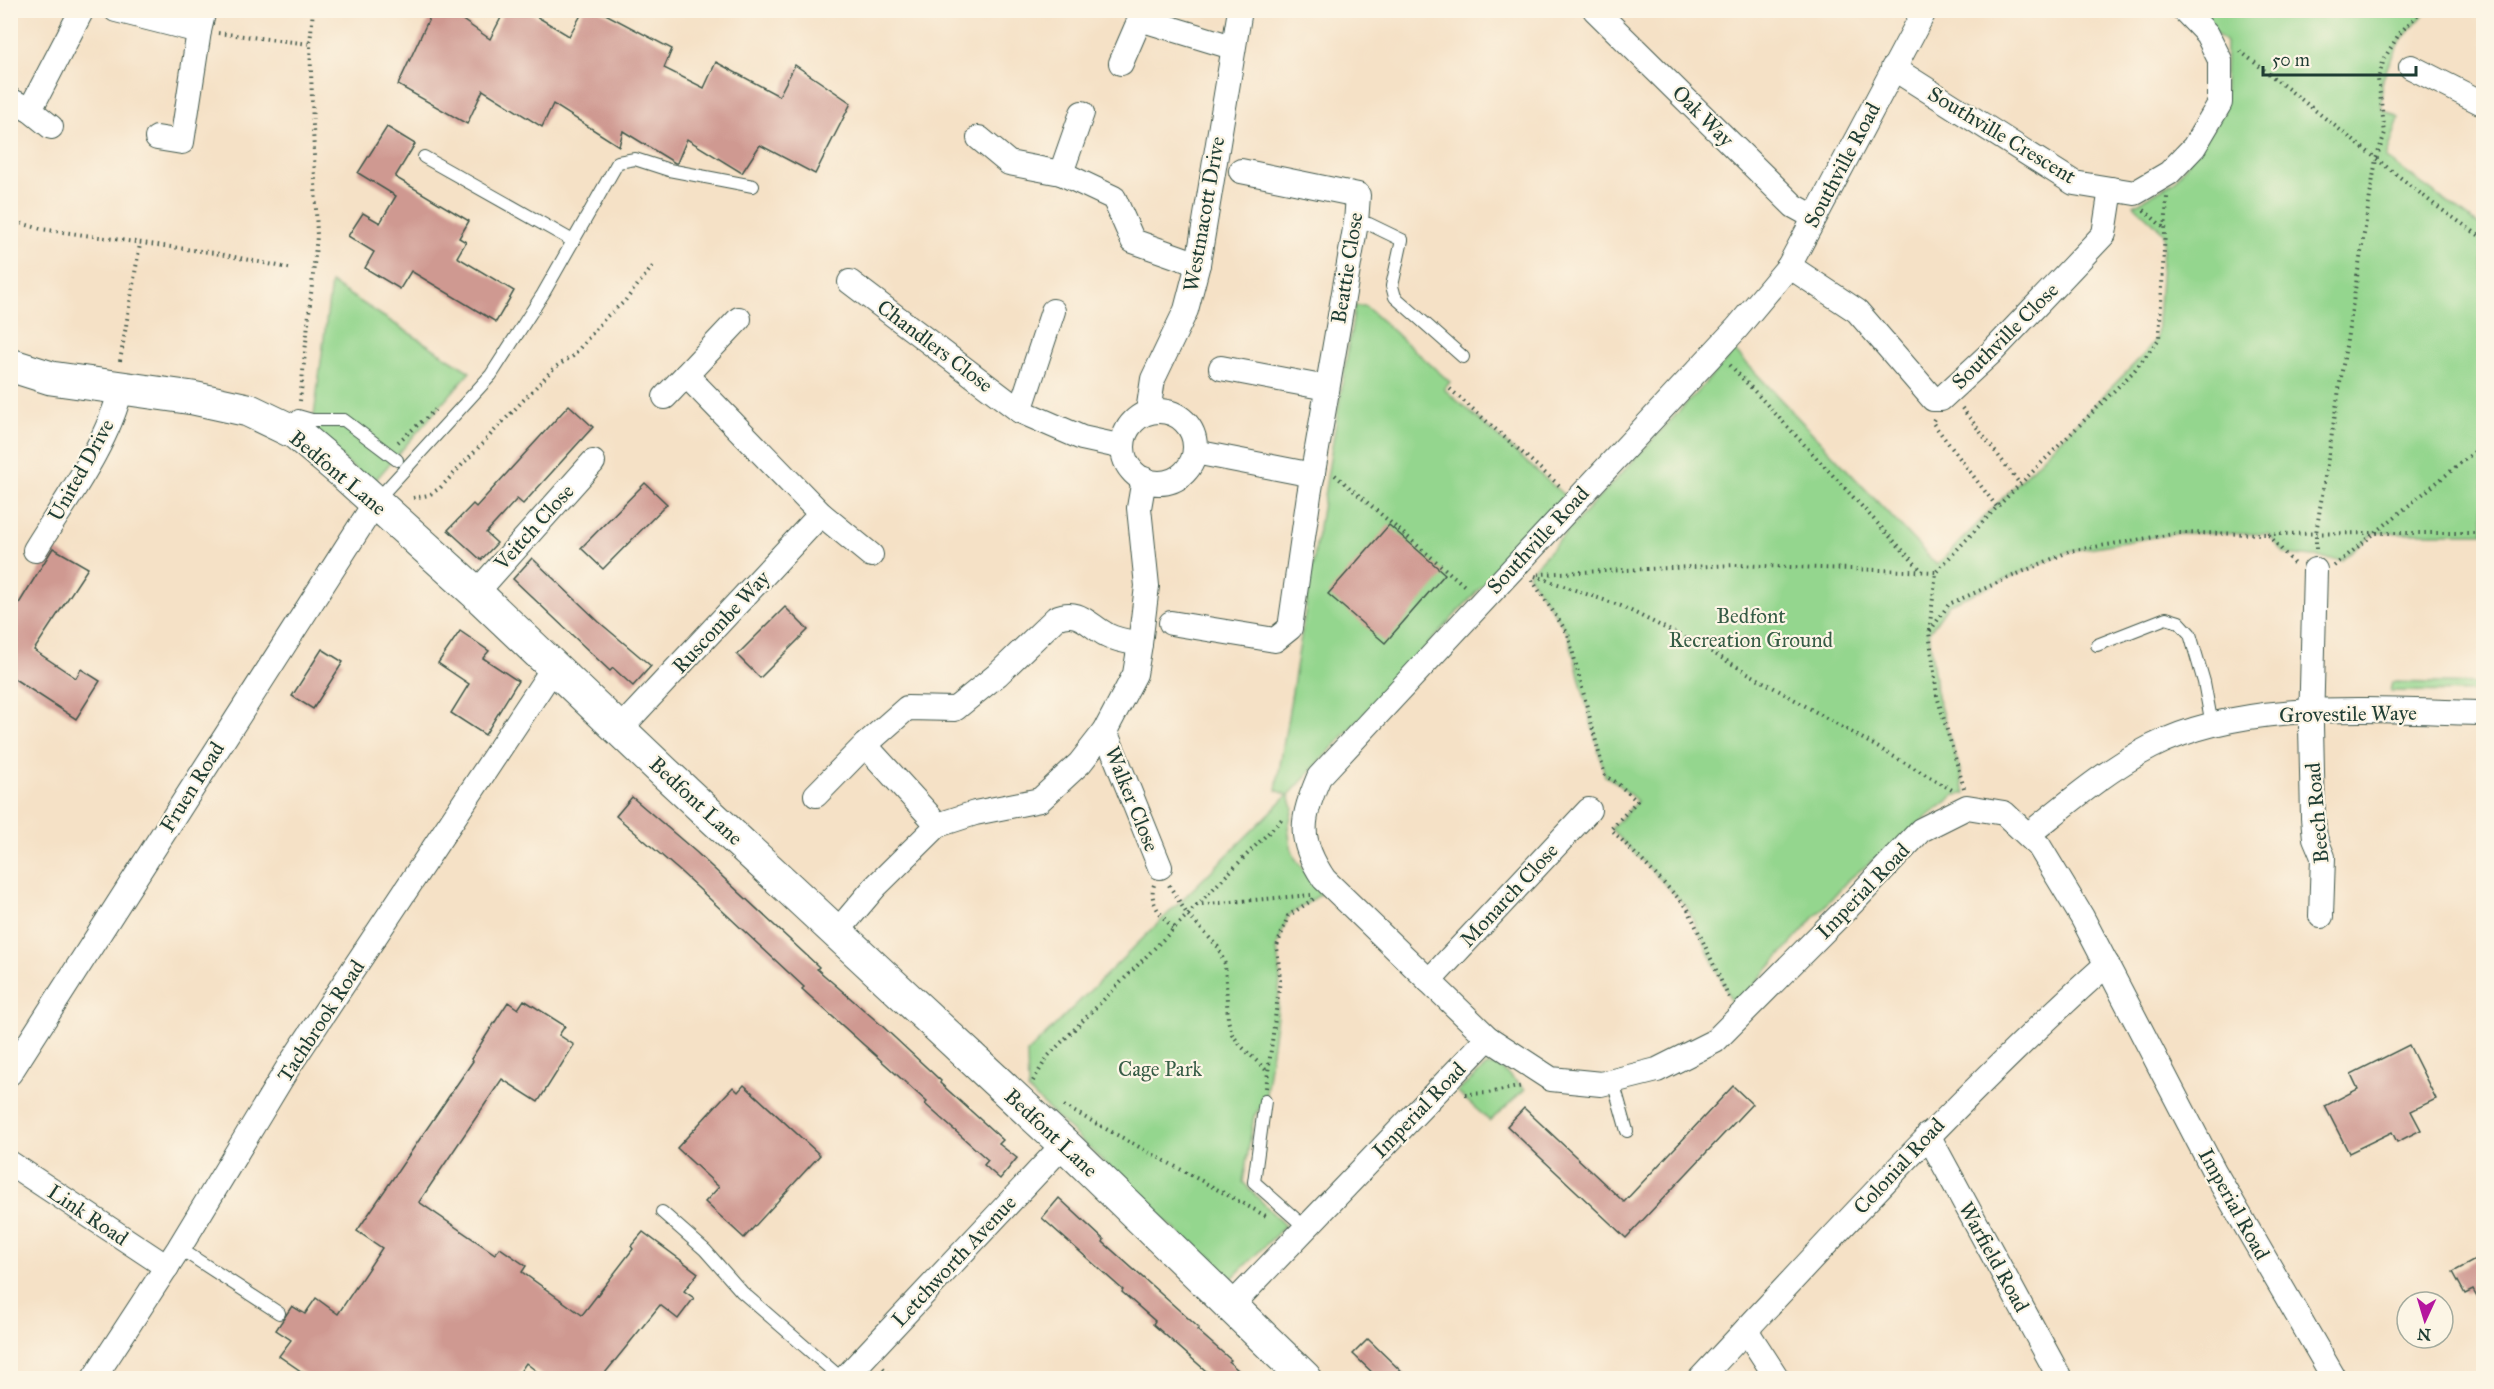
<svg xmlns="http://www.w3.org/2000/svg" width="2494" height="1389" font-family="'IM FELL Great Primer',serif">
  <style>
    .green { fill: #94d68e; stroke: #5a8a61; stroke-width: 1.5 }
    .building { fill: #cf9991 }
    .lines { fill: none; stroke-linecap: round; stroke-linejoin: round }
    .lane-casing { stroke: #3f564a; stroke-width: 14 }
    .street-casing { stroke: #3f564a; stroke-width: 26 }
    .secondary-casing { stroke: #3f564a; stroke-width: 35 }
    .path { stroke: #3f564a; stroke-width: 4; stroke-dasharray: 1.5 4.5; stroke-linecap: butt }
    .lane { stroke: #fff; stroke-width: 12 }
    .street { stroke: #fff; stroke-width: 24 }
    .secondary { stroke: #fff; stroke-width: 33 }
    .labels { text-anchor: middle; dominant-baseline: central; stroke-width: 4.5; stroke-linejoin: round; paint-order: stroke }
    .street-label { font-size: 21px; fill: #1f3d34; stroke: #fcf5e5 }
    .park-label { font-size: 21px; fill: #365c46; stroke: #fcf5e5 }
  </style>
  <rect width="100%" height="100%" fill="#fcf5e5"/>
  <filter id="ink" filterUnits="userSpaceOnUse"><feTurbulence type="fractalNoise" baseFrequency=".0167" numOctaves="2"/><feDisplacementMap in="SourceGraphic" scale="12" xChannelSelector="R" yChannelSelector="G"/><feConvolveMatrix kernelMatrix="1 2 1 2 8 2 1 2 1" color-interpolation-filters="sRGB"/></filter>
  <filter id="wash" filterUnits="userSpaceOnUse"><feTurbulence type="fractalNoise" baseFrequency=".008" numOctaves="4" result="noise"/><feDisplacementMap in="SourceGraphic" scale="24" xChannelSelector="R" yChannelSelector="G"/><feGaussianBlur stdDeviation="1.35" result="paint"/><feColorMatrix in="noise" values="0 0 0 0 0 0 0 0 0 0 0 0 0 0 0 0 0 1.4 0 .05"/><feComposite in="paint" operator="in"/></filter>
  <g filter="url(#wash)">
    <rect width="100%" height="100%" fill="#f5e1c6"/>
    <!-- green -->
    <g class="green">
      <polygon points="2190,11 2427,11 2402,39 2390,61 2381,83 2382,109 2399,118 2386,158 2483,228 2483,533 2375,533 2342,560 2285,554 2268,534 2179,533 2070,551 1949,604 1929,632 1937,696 1960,770 1965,794 1955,795 1847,881 1734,1007 1687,907 1611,829 1637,801 1616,782 1605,776 1568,634 1528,574 1735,351 1937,565 2145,353 2157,337 2164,233 2134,205 2174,182 2224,112 2226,42"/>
      <polygon points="331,283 470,372 372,484 312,432"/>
      <polygon points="1355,306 1365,306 1450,382 1444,389 1565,496 1289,795 1293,808 1288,828 1291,847 1295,858 1321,894 1288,916 1277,946 1280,980 1277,1016 1265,1101 1254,1116 1243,1182 1285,1226 1229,1281 1028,1090 1027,1053 1288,795 1276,790"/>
      <polygon points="2392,682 2483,684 2483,692 2390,691"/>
      <polygon points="1497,1065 1525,1089 1490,1121 1457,1092 1487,1066"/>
    </g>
    <g id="blocks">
      <!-- building -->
      <g class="building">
        <polygon points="433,10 448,10 490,39 505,10 526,10 569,36 584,10 598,10 672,49 664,68 704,88 716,62 779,96 795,65 851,103 815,174 760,145 742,173 687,139 677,163 675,163 623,131 619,146 553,104 542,127 483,90 467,124 398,85"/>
        <polygon points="387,127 415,144 395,177 469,221 459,238 466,242 457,257 514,291 496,322 411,271 400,289 365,268 374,252 348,236 363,213 380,223 396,196 358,173"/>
        <polygon points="569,405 593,427 523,504 517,499 486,533 497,543 481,560 448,530 473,504 476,507"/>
        <polygon points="645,483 667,504 603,569 581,548"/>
        <polygon points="1389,525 1445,574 1385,643 1328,594"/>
        <polygon points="53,548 88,568 34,650 76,678 81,669 100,681 76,719 10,676 10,618"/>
        <polygon points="532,558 599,622 651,666 633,686 613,668 610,671 513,579"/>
        <polygon points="785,607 808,630 760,678 737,655"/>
        <polygon points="460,631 489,651 483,658 518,681 485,735 451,713 469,684 438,663"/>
        <polygon points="322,649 343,662 313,709 292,696"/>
        <polygon points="632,797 696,852 819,967 817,969 880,1024 941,1081 940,1083 1003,1140 999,1144 1017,1158 1000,1179 984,1165 988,1160 925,1104 927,1102 802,989 804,987 682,873 616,816"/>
        <polygon points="524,1000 565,1026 559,1035 574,1045 538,1102 502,1079 419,1202 495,1254 500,1248 526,1266 522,1272 582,1315 633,1249 631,1246 643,1232 698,1273 684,1291 694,1298 678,1319 660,1305 601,1378 545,1378 526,1363 516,1378 311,1378 279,1356 291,1340 276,1330 292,1306 305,1314 316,1298 338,1314 382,1248 357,1231 473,1061 471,1059 508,1002 518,1009"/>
        <polygon points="2409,1045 2436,1099 2411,1111 2421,1130 2397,1142 2392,1132 2349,1153 2325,1106 2358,1089 2351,1074"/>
        <polygon points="744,1085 820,1155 744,1238 705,1202 719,1187 677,1148 733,1087 738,1092"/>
        <polygon points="1733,1086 1752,1104 1626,1238 1507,1126 1524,1108 1624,1202"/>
        <polygon points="1059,1198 1104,1240 1103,1242 1199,1328 1197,1330 1231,1360 1229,1362 1247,1378 1214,1378 1153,1324 1155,1321 1122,1292 1123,1290 1042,1218"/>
        <polygon points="2484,1255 2484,1310 2473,1290 2465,1294 2453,1272"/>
        <polygon points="1368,1339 1408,1378 1378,1378 1353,1354"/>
      </g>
    </g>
  </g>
  <g filter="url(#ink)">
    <use href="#blocks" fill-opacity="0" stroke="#3f564a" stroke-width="1.5"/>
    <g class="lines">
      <defs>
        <g id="lane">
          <polyline points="424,157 573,241"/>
          <polyline points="1356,223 1369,224 1402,240 1392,286 1395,297 1463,357"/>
          <polyline points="297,429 298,416 312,420 344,420 397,460"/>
          <polyline points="375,502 491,375 543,294 618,162 635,159 669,170 753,186"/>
          <polyline points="2097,645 2166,618 2179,622 2190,634 2204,682 2212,725"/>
          <polyline points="1613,1081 1627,1131"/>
          <polyline points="1265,1101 1254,1182 1307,1229"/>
          <polyline points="662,1212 705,1250 742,1292 841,1378"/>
          <polyline points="179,1248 279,1313"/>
        </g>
        <g id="street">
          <polyline points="116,10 199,31 204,10"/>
          <polyline points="1143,10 1140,19 1232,47"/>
          <polyline points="1595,10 1794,206 1814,217"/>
          <path d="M 1925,10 L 1789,266 L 1737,328 L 1319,777 C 1301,820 1297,839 1324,879 L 1488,1038 L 1551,1079 L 1601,1084 L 1657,1070 L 1715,1041 L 1856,899 L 1921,830 L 1967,807 L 2004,813 L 2039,846 L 2082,917 L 2214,1171 L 2334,1378"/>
          <polyline points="1121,63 1140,19"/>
          <polyline points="2411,67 2484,104"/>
          <polyline points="1893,68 2074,183 2135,193 2169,173 2194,147 2220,103 2220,60 2207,34 2184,10"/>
          <polyline points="10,100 30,110 51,127"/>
          <polyline points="30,110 82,10"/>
          <polyline points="1082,113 1061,173 1114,198 1133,241 1198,264"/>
          <polyline points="157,138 182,142 199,31"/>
          <polyline points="979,138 1009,163 1061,173"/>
          <polyline points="1789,266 1857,311 1933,399 1941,399 1993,351 2104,234 2111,189"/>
          <polyline points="850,282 1020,411 1082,438 1123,447"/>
          <polyline points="739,319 686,375 821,514"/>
          <polyline points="1221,368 1327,388"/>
          <polyline points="665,397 686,375"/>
          <polyline points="1020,411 1053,311"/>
          <circle cx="1159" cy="447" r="36"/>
          <polyline points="1148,412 1153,379 1186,310 1198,264 1240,10"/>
          <polyline points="1195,452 1313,475"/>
          <path d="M 35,550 C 65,501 108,444 121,388"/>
          <polyline points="2315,570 2311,726 2313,818 2315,838 2323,857 2321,916"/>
          <polyline points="476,593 593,462"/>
          <polyline points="1171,623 1275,640 1290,628 1309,495 1356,223 1358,195 1241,171"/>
          <polyline points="620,729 821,514 871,555"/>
          <polyline points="1105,731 1160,867"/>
          <polyline points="865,745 938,825"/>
          <path d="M 816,795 L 865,745 L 907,708 L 955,709 L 997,675 L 1056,618 C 1079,608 1088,625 1107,635 C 1116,640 1129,642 1140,644"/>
          <path d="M 2029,834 C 2068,803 2106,770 2151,747 C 2246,698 2380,711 2484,713"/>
          <polyline points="836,933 875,887 938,825 975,813 1040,800 1080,763 1105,731 1135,674 1140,644 1147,586 1139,508 1144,479"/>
          <polyline points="1429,981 1589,810"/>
          <polyline points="10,1073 375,503"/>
          <polyline points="1928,1135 2060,1378"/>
          <polyline points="10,1163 167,1267"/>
          <polyline points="1230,1307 1488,1038"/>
          <polyline points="1746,1330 1777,1378"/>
          <polyline points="94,1378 179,1248 289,1066 554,667"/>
          <polyline points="845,1378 1064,1144"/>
          <path d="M 1701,1378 C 1833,1237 1963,1093 2107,964"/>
        </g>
        <polyline id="secondary" points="10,365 51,378 193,398 248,410 296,433 340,470 476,593 664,772 1064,1144 1305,1378"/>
      </defs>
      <!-- lane casing -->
      <use href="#lane" class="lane-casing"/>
      <!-- street casing -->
      <use href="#street" class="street-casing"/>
      <!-- secondary casing -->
      <use href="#secondary" class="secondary-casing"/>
      <!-- path -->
      <g class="path">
        <polyline points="218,33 310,44"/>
        <polyline points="2240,51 2435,205 2484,239"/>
        <polyline points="2144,210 2165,229"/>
        <polyline points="10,220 41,229 215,253 293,269"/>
        <polyline points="120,361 140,244"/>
        <polyline points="1730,365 1921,570"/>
        <polyline points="1450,389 1561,487"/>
        <polyline points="300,401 317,236 310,44 313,10"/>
        <polyline points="1962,408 2020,484"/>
        <polyline points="1934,419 1932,422 1997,507"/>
        <polyline points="398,442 435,410"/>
        <polyline points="1335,475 1466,587"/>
        <polyline points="413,498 429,495 440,488 554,368 573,356 606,317 624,302 653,266"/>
        <polyline points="2268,534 2375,533 2484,444"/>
        <polyline points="2316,549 2316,533 2376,159 2385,133 2378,79 2384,59 2399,34 2422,10"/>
        <polyline points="2334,566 2375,533 2484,533"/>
        <polyline points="1538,574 1735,565 1936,572"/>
        <polyline points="1535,576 1621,606 1699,645 1954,791"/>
        <polyline points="1532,580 1568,634 1605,776 1616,782 1637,801 1611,829 1687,907 1729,998"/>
        <polyline points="1930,631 1949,604 2070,551 2179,533 2268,534 2295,565"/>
        <polyline points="1964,788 1937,696 1929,632 1936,572 1997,507 2134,371 2159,339 2167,197"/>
        <path d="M 1154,885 C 1148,903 1162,916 1173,928"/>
        <polyline points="1169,885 1187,914 1218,947 1225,964 1228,1020 1232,1034 1241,1046 1268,1072"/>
        <polyline points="1196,905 1311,895"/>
        <polyline points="1033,1081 1048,1056 1284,817"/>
        <polyline points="1266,1088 1280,980 1277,946 1288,916 1315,898"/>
        <polyline points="1465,1094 1488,1093 1523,1086"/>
        <polyline points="1064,1106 1266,1216"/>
        <polyline points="883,1368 894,1378"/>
      </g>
      <!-- lane -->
      <use href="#lane" class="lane"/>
      <!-- street -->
      <use href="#street" class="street"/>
      <!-- secondary -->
      <use href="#secondary" class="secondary"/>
    </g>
  </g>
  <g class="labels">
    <!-- street labels -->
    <g class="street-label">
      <text transform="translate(1703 116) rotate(45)">Oak Way</text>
      <text transform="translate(2002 135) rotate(31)">Southville Crescent</text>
      <text transform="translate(1842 165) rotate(-62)">Southville Road</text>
      <text transform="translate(1204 214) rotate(-80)">Westmacott Drive</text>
      <text transform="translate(1347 268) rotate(-81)">Beattie Close</text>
      <text transform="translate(2005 336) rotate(-45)">Southville Close</text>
      <text transform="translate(935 346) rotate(37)">Chandlers Close</text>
      <text transform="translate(81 470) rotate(-61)">United Drive</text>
      <text transform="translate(338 473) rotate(40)">Bedfont Lane</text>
      <text transform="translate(534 527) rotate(-48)">Veitch Close</text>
      <text transform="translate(1538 540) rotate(-47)">Southville Road</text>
      <text transform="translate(721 622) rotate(-47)">Ruscombe Way</text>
      <text transform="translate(2348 714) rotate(-1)">Grovestile Waye</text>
      <text transform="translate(192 787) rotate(-58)">Fruen Road</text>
      <text transform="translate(1132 799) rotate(68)">Walker Close</text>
      <text transform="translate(696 801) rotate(43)">Bedfont Lane</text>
      <text transform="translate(2317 813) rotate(-95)">Beech Road</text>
      <text transform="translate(1863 891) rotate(-46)">Imperial Road</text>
      <text transform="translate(1509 895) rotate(-47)">Monarch Close</text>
      <text transform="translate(321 1021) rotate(-57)">Tachbrook Road</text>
      <text transform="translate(1419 1110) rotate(-46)">Imperial Road</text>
      <text transform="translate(1051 1133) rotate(43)">Bedfont Lane</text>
      <text transform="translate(1899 1166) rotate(-47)">Colonial Road</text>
      <text transform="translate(2234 1204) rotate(61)">Imperial Road</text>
      <text transform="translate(88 1215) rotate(34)">Link Road</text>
      <text transform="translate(1994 1257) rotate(61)">Warfield Road</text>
      <text transform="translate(954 1261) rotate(-47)">Letchworth Avenue</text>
    </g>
    <!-- park labels -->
    <g class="park-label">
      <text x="1751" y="616">Bedfont<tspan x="1751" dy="24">Recreation Ground</tspan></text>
      <text x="1160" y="1069">Cage Park</text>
    </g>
  </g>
  <!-- margin -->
  <rect width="2494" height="1389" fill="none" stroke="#fcf5e5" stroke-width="36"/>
  <!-- north arrow -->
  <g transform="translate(2425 1320) rotate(184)"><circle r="28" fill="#fcf5e5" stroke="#a4ab9e" stroke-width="1.5"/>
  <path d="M0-4.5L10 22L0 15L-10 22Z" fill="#b5179e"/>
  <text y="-9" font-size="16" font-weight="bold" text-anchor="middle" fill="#1f3d34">N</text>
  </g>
  <!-- scale -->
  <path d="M2263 66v9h153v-9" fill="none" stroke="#1f3d34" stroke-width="3"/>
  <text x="2272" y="66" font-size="18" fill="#1f3d34" stroke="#fcf5e5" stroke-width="4.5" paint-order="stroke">50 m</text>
</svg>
